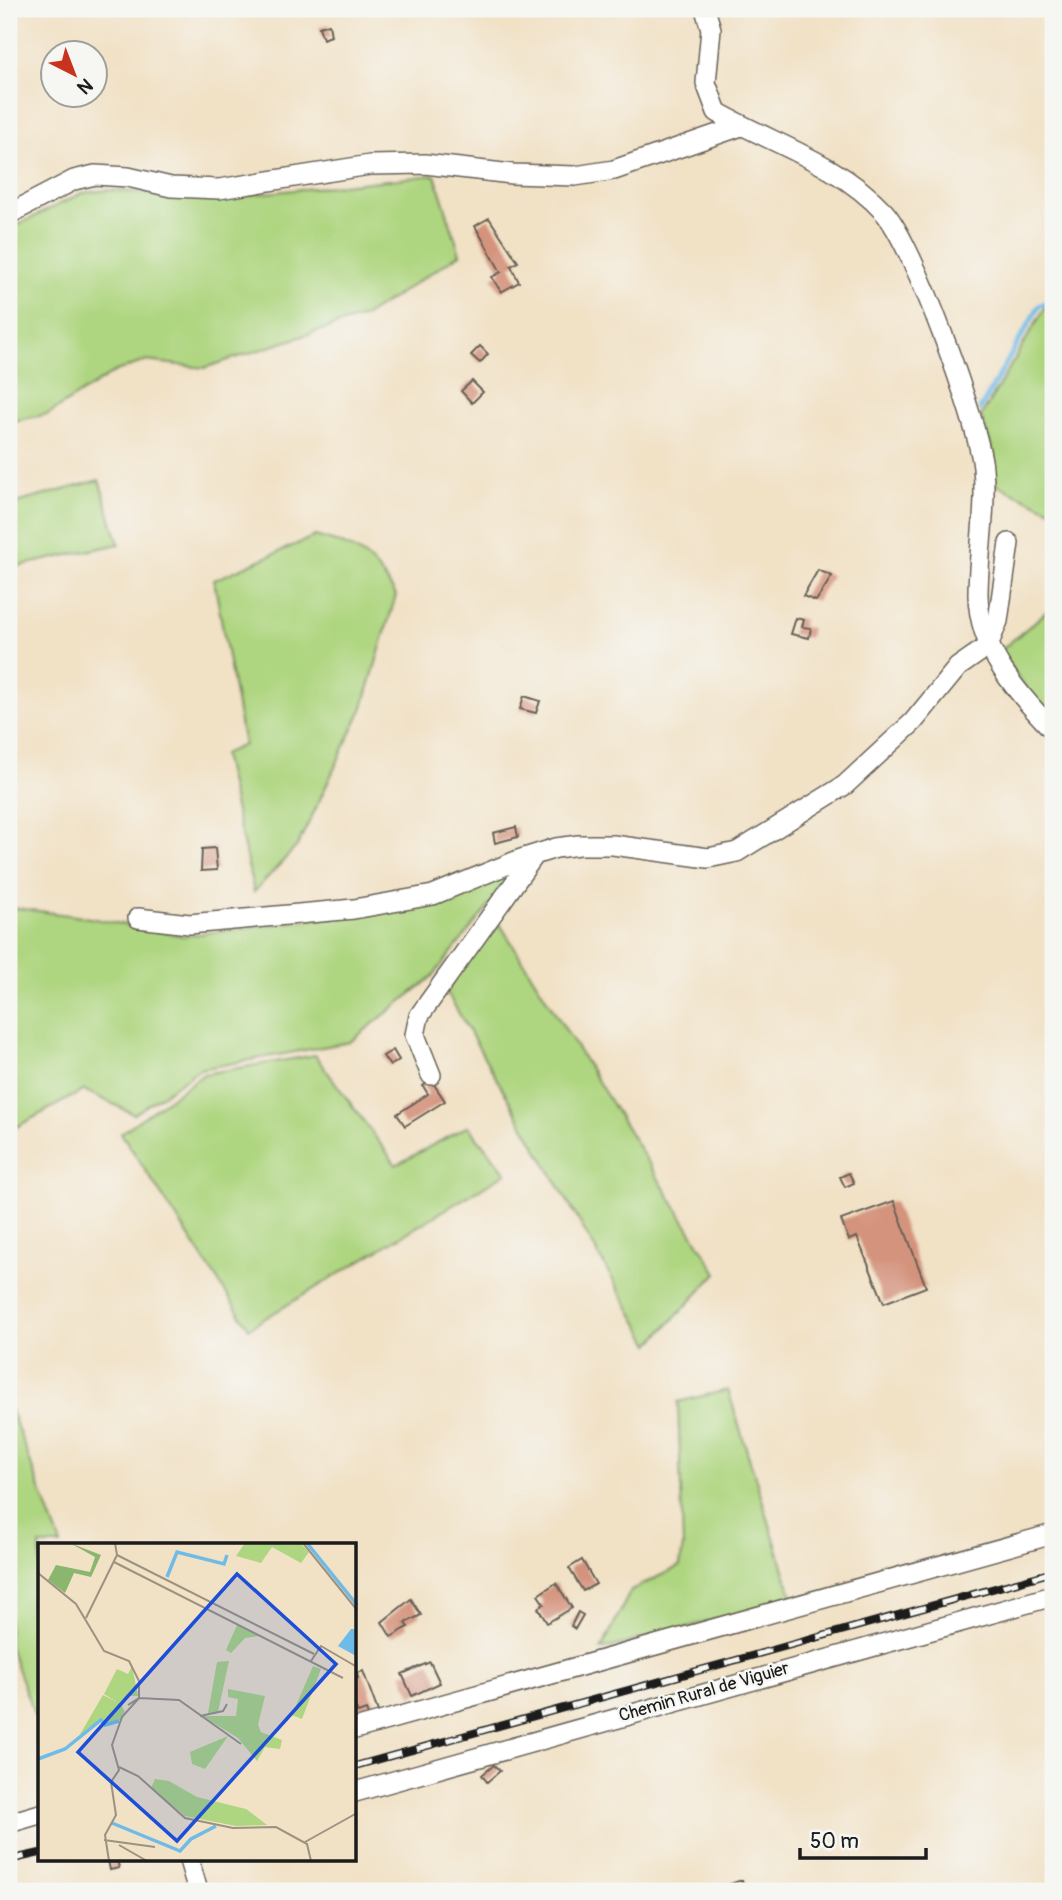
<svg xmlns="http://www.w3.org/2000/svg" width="1062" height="1900" font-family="Pangolin,sans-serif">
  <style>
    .green { fill: #aed57f; stroke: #65784e; stroke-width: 2 }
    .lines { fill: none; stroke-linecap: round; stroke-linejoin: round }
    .stream { stroke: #6fbbe8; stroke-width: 5 }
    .building { fill: #d4937d }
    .minor-casing { stroke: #676157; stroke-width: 22 }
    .minor { stroke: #fff; stroke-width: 19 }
    .rail-casing { stroke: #1c1c1c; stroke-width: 8 }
    .rail { stroke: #f6f6f2; stroke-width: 5; stroke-dasharray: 16; stroke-linecap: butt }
    .labels { text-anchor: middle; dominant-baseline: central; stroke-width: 5; stroke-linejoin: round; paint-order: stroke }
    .street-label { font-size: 18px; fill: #1c1c1c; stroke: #f6f6f2 }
    .inset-river { fill: none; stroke: #6fbbe8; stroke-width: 3.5 }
    .inset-road { fill: none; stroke: #9c9281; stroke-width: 2 }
    .view { fill: #1d4ed8; fill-opacity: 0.15; stroke: #1d4ed8; stroke-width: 3.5 }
    .inset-edge { fill: none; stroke: #1c1c1c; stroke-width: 3.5 }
  </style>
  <rect width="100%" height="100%" fill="#f6f6f2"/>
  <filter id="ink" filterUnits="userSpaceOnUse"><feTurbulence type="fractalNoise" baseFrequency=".0143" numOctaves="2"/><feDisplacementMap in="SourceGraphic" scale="14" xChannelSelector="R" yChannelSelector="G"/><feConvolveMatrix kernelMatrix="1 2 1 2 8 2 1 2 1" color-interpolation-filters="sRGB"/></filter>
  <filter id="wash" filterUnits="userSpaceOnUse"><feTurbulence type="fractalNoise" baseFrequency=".00686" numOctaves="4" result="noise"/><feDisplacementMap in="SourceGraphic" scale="28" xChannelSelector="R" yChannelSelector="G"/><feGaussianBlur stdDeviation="1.57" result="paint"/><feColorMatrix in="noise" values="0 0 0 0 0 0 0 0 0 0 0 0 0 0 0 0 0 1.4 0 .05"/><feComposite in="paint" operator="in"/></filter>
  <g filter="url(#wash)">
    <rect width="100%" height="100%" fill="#f1e1c5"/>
    <!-- green -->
    <g class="green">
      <polygon points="435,175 460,254 365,316 204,368 146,361 116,371 48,414 9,422 9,229 82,193 109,190 208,199"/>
      <polygon points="1046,306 1053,309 1053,511 995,484 994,454 981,416"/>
      <polygon points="99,480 119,544 9,568 9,505"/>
      <path d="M 315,536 C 362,549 370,554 396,595 L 363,707 L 314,812 L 297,846 L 254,892 L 223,754 L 244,745 L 214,580 Z"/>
      <polygon points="1053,581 1053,719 1035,702 1000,651 1052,607"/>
      <polygon points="516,872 432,977 350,1042 200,1069 134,1114 84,1090 9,1131 9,907 90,918 183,936 424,905"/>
      <polygon points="500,924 717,1273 650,1344 443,986"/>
      <polygon points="315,1055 396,1165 468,1126 506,1173 249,1328 121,1133 204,1074"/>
      <polygon points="728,1390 793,1599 601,1650 631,1590 680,1566 683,1546 678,1402"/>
      <polygon points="9,1405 61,1545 40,1545 40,1730 9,1647"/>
    </g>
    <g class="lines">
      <!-- stream -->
      <polyline class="stream" points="980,409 1039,306 1047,302 1053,303"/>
    </g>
    <g id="blocks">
      <!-- building -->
      <g class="building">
        <polygon points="329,24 331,36 323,39 319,27"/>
        <polygon points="489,218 518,262 511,266 519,282 501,292 492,277 501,272 475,226"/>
        <polygon points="480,346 488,354 480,363 471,355"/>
        <polygon points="472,381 483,392 472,403 461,391"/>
        <polygon points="818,570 832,576 816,601 803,596"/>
        <polygon points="796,618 804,620 802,627 811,628 809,638 791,634"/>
        <polygon points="524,696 540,701 536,713 520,709"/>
        <polygon points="516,827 518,837 495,843 493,833"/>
        <polygon points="215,848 217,870 201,871 202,849"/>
        <polygon points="393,1050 399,1060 390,1066 383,1056"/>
        <polygon points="431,1080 445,1101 405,1126 397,1114 428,1094 423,1086"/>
        <polygon points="849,1173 854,1183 845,1187 840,1177"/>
        <polygon points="894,1201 926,1287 884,1303 857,1237 849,1240 841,1220"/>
        <polygon points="582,1560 596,1584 583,1591 569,1568"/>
        <polygon points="556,1583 572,1608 547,1623 538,1608 544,1604 538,1595"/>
        <polygon points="411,1599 421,1615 405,1623 408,1627 391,1637 382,1622"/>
        <polygon points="578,1612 583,1615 575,1629 571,1626"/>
        <polygon points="430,1662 440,1683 412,1696 402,1674"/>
        <polygon points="363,1671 380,1717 370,1720 366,1710 358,1713 355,1707 355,1679 358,1678 357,1673"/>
        <polygon points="494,1765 500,1771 487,1782 482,1775"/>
        <polygon points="108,1860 117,1860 119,1868 110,1870"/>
        <polygon points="742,1880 745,1889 722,1891 721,1887"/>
      </g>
    </g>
  </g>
  <g filter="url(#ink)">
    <use href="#blocks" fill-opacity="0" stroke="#676157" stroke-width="2"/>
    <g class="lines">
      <defs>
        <g id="minor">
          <path d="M 705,9 L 711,29 L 706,83 L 717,112 C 773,144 839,163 884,212 C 913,243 979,424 983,468 C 987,510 978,553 978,595 C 979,650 1017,693 1053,730"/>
          <polyline points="9,214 74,180 95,175 128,177 171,187 219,189 370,165 425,164 512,174 575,176 614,170 741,126"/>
          <polyline points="138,918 189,924 354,909 433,895 521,859 556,848 579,845 613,845 708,858 737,852 845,785 913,722 958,667 988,646 998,621 1009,543"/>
          <polyline points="431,1075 415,1035 419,1016 534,856"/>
          <polyline points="355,1729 1053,1534"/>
          <polyline points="355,1792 1053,1596"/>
          <polyline points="9,1823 40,1814"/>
          <polyline points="189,1860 198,1891"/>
        </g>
      </defs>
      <!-- minor casing -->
      <use href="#minor" class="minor-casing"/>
      <!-- minor -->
      <use href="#minor" class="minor"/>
      <defs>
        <g id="rail">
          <polyline points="355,1766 1053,1572"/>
          <polyline points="9,1860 40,1853"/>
        </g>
      </defs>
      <!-- rail casing -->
      <use href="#rail" class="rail-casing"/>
      <!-- rail -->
      <use href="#rail" class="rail"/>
    </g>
  </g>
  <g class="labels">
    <!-- street labels -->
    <g class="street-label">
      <text transform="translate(704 1692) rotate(-16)">Chemin Rural de Viguier</text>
    </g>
  </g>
  <!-- overview -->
  <g transform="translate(38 1543)">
    <rect width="318" height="318" fill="#f1e1c5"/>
    <path d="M 207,0 L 262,0 L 271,9 L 263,20 L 234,4 L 223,20 L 198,13 ZM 199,82 L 221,93 L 207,95 L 193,110 L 188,107 ZM 191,118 L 180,169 L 170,170 L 179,119 ZM 94,123 L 100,153 L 91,153 L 83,161 L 87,169 L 82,177 L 67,181 L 63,176 L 41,193 L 65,152 L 79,159 L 66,151 L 79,126 L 90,131 ZM 275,123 L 283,126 L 264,176 L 254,172 ZM 190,146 L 227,153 L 220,182 L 223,189 L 244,197 L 242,206 L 227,204 L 219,218 L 200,195 L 164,173 L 198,173 L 200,156 L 190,154 ZM 190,193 L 167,226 L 154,221 L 152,209 ZM 117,236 L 131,238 L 159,254 L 208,266 L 229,282 L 198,283 L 147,273 L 113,245 Z" fill="#aed57f"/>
    <path d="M 32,0 L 63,12 L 53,34 L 36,30 L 27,50 L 10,37 L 18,22 L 52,29 L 57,14 Z" fill="#8ab66e"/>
    <path d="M 313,86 L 318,86 L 318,113 L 300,103 Z" fill="#6fbbe8"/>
    <path class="inset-river" d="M 269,0 L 319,62M 129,34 L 139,9 L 186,21 L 189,12M 0,216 L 27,206 L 63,177 L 67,182 L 81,178M 74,280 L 142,308 L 153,296 L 178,283"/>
    <path class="inset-road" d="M 265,0 L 319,67M 79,12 L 276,111M 76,19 L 305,135M 0,30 L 38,61 L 66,108 L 91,118 L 101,138 L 101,155 L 84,174 L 74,202 L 81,227 L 73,239 L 78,272 L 67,292 L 71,318M 48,75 L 79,12 L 77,0M 273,118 L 283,103 L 319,124M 90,162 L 101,155 L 141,157 L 203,201M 162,173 L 185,168 L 189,161M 81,224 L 100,233 L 147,275 L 195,285 L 238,284 L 269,301 L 273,318M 66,297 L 117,304M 267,299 L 319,270M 81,302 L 109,318"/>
    <path class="view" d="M 199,31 L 298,121 L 139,298 L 40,209 Z"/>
    <rect width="318" height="318" class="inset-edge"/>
  </g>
  <!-- margin -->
  <rect width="1062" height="1900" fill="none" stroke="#f6f6f2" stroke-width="35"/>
  <!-- north arrow -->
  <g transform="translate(74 74) rotate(138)"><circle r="33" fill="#f6f6f2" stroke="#9f9f9c" stroke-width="2"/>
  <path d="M0-5L12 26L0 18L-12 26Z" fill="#c8321e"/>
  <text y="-10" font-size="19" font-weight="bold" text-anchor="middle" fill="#1c1c1c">N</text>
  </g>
  <!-- scale -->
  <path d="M800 1848v10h126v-10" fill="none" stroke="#1c1c1c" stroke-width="3.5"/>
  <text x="810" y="1848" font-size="21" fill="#1c1c1c" stroke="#f6f6f2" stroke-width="5" paint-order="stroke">50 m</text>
</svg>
